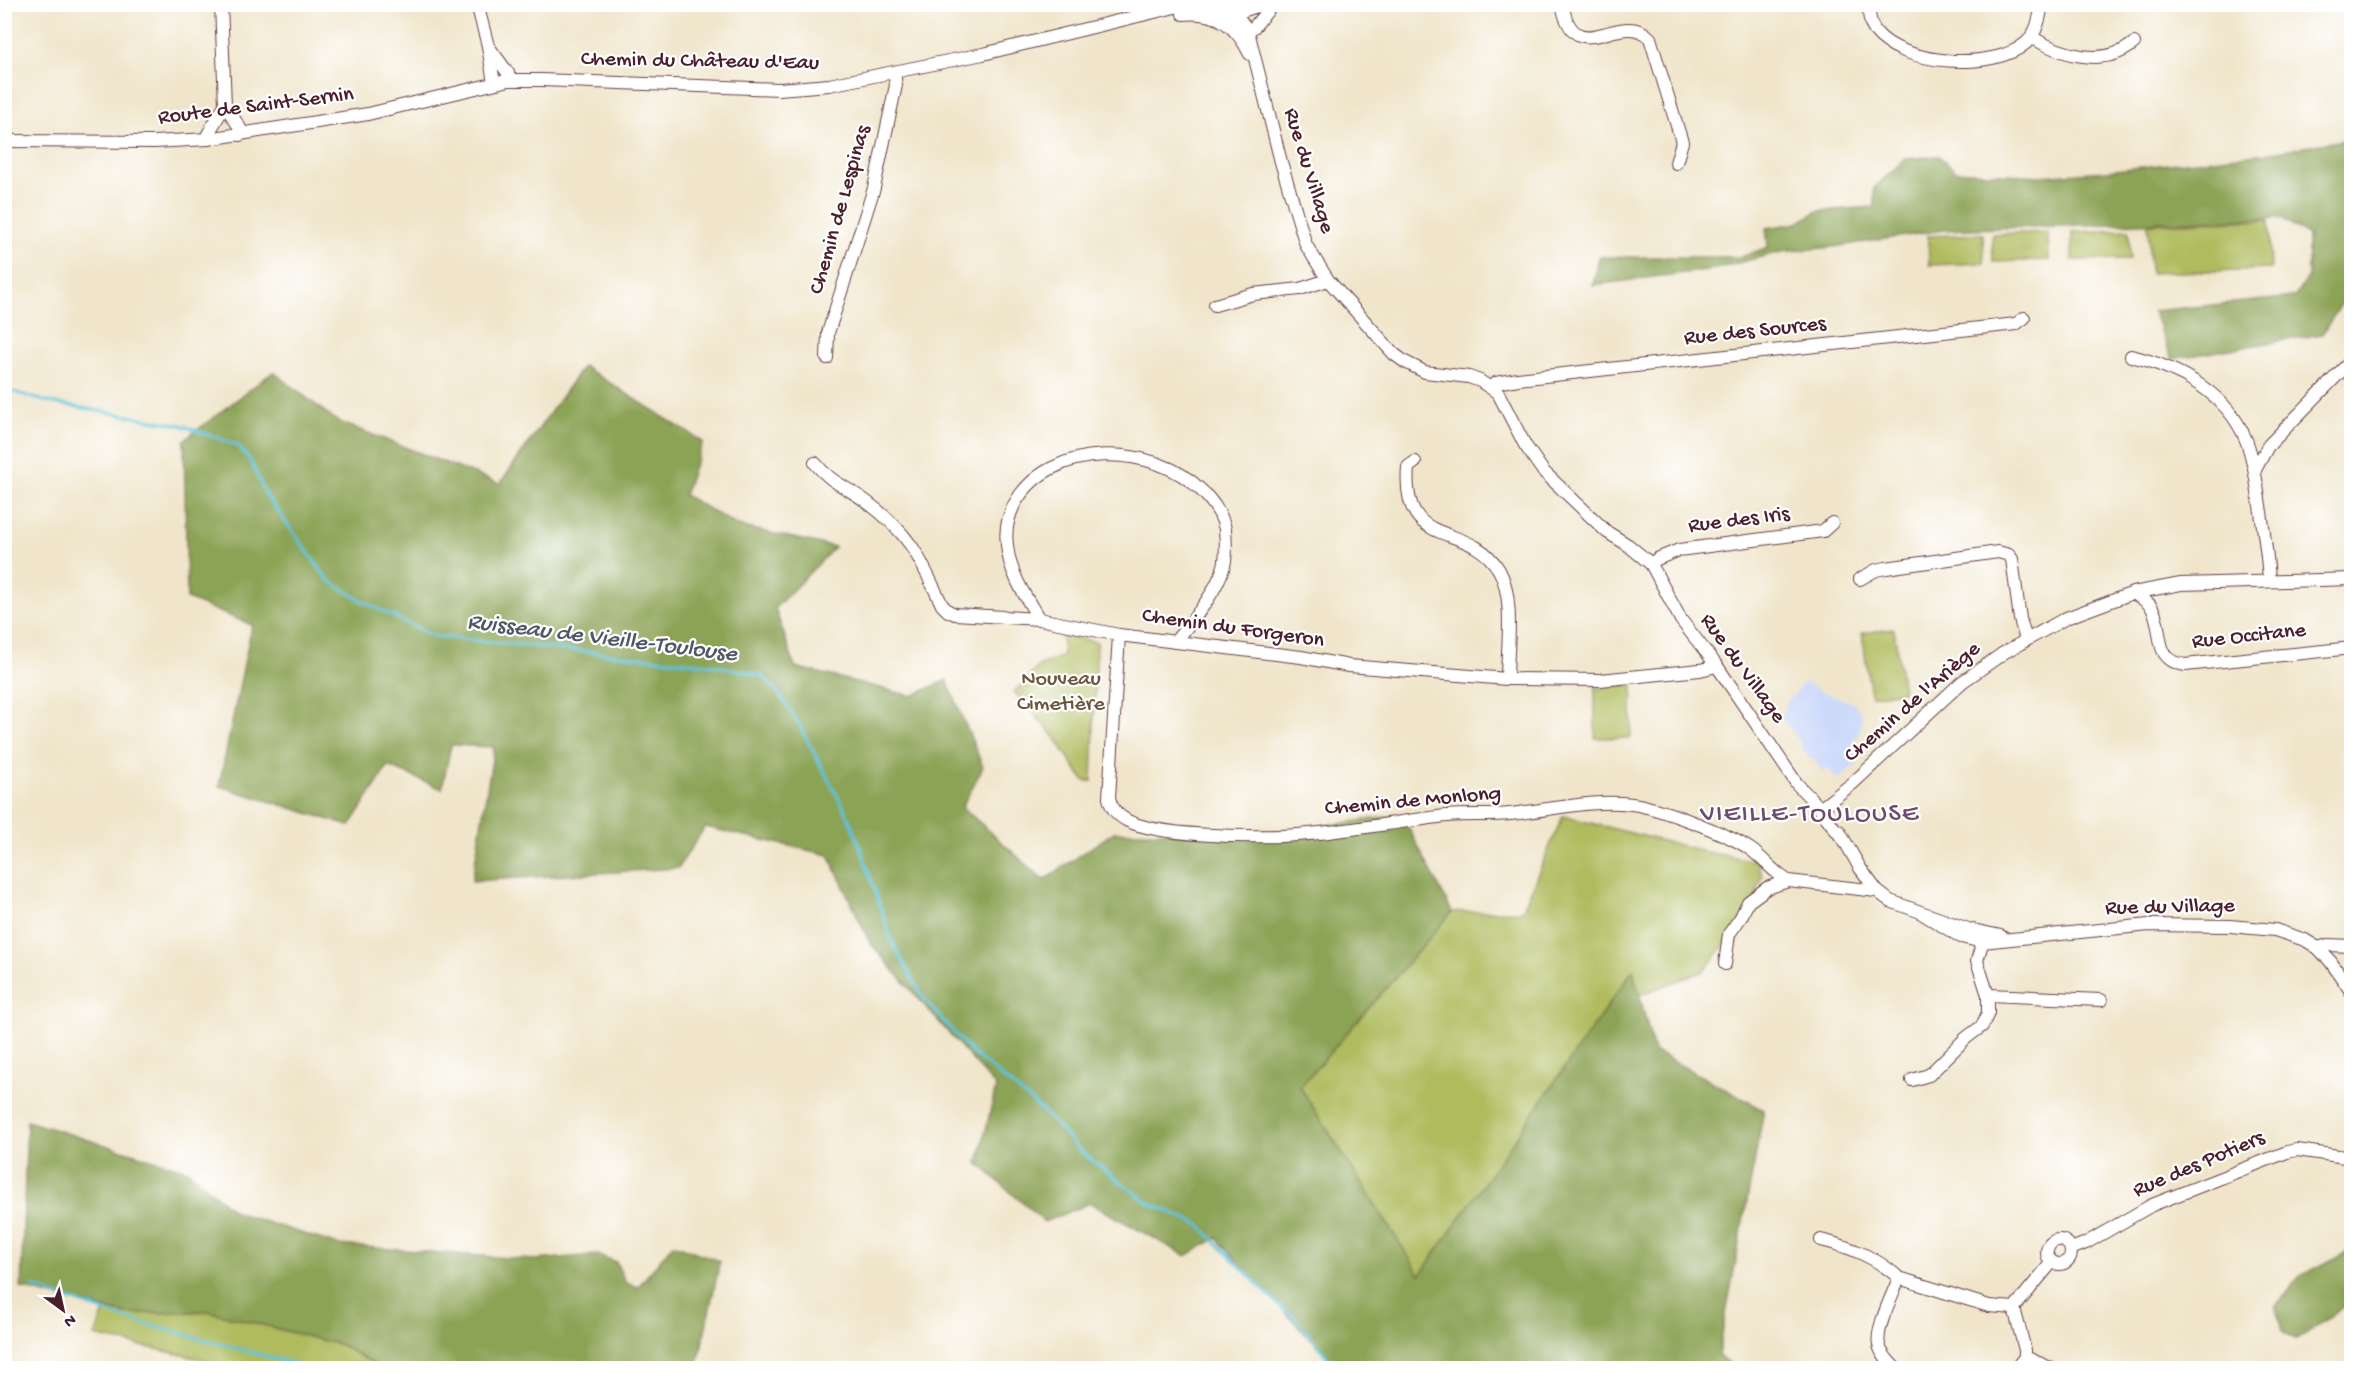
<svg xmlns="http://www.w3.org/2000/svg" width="2356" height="1373" font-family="'Gochi Hand',sans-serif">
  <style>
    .built { fill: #cedafa }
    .green { fill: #afbb5d; stroke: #7c6d44; stroke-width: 1.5 }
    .forest { fill: #8ba354; stroke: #6a6140; stroke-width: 1.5 }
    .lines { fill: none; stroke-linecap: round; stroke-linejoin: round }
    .stream { stroke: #5cc3d9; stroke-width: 3 }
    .minor-casing { stroke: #633d43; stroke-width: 14 }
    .minor { stroke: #fff; stroke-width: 12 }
    .labels { text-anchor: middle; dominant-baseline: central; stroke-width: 4.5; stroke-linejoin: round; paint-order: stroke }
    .street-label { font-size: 22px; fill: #4a1f2b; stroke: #fff }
    .park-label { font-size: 22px; fill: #6d563c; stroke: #fff }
    .water-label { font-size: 24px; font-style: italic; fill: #505868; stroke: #fff }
    .quarter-label { font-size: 26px; letter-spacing: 1.5px; fill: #6f4c6d; stroke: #fff }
  </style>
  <rect width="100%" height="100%" fill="#fff"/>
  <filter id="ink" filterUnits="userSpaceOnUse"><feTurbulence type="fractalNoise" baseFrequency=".0167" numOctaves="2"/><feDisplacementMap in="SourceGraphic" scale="12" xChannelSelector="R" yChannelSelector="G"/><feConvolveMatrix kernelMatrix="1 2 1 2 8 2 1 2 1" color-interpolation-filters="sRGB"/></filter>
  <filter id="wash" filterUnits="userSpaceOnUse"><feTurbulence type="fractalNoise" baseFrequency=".008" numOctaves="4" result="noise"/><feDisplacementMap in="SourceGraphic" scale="24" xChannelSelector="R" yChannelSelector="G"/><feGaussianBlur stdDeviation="1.35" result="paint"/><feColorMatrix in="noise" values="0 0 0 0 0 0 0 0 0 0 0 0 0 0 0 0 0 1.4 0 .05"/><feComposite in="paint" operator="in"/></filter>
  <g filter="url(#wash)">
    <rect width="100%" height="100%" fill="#f0e5ca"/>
    <!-- built -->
    <polygon class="built" points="1803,683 1807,683 1820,691 1854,703 1862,715 1860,732 1857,737 1853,739 1856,749 1853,754 1858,764 1838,780 1828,768 1823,772 1812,757 1809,759 1801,747 1802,745 1781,717 1788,699 1793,696"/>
    <!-- green -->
    <g class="green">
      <polygon points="2269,220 2271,269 2150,273 2148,224"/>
      <polygon points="2129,230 2130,259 2072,260 2072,232"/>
      <polygon points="2048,232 2049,260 1993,262 1992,234"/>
      <polygon points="1983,234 1984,263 1929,265 1928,236"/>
      <polygon points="1894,629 1903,691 1871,696 1862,633"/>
      <polygon points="1062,634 1097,642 1092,781 1085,781 1079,774 1054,736 1014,692 1040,665 1063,656"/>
      <polygon points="1633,684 1631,738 1595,738 1595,688"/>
      <polygon points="1563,816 1711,853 1757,861 1762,876 1750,913 1704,971 1639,995 1632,971 1420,1276 1300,1087 1452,912 1522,911"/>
      <polygon points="105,1309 127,1314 208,1311 341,1345 381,1368 242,1368 95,1336"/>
    </g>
    <!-- forest -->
    <g class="forest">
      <polygon points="2351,139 2351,292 2345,298 2322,334 2172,359 2153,311 2295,297 2308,276 2308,236 2282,218 1944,230 1833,247 1780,252 1715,269 1593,285 1599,257 1741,257 1768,247 1766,228 1798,223 1818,211 1875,207 1874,188 1905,159 1939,156 1955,171 2040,176 2106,171 2266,153"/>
      <polygon points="583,366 703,442 684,495 738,526 835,547 775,608 795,667 912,696 947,680 983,767 962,807 1044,880 1114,832 1284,831 1402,815 1452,912 1300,1087 1420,1275 1633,970 1654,1051 1764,1110 1718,1356 1737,1368 1335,1368 1326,1354 1247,1273 1217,1238 1186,1256 1090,1203 1044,1222 978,1163 996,1087 870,943 829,855 705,827 678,868 472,881 494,747 451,745 442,789 388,766 350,826 219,786 252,625 187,599 184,440 273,372 337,421 500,484"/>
      <polygon points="27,1121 187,1170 235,1212 338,1245 535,1260 598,1255 616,1262 626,1283 638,1287 673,1244 720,1261 697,1368 381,1368 341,1345 208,1311 127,1314 21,1288"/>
      <polygon points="2351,1250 2351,1301 2297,1340 2282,1331 2276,1306 2300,1276"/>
    </g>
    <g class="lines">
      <!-- stream -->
      <g class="stream">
        <polyline points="4,389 48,402 181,425 237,445 250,460 266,495 328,580 362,601 433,636 708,664 761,675 777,691 797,721 846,812 858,840 892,942 924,999 970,1051 1043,1111 1080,1151 1147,1202 1198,1224 1276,1303 1294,1317 1337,1368"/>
        <polyline points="33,1287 124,1318 310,1368"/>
      </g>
    </g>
  </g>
  <g filter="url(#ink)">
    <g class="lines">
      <defs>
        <g id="minor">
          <polyline points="477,4 488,46 494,83"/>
          <path d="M 1562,4 C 1575,72 1620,7 1650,38 L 1682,142 L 1676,163"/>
          <path d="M 1869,4 C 1869,14 1869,23 1875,31 C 1902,66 1994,71 2026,43 C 2036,34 2041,17 2041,4"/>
          <path d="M 1183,14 C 1217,11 1235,24 1250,54"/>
          <polyline points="1232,22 1239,12 1263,4"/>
          <polyline points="1243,32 1254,27 1273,4"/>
          <path d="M 2031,37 C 2061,55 2105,68 2134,43"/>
          <polyline points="488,46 508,73 509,80"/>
          <polyline points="225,105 240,128 240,135"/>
          <polyline points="208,139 208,134 225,105 221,4"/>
          <path d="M 4,141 L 154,142 L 208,139 L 368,114 L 509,80 L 541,80 L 779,89 L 829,85 L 983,54 L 1175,7 C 1206,3 1231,2 1248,31 L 1281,162 L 1306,245 L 1328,280 L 1394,354 L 1405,362 L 1425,372 L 1469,377 L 1480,381 L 1498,393 L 1525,445 L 1543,471 L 1607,532 L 1628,545 L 1651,564 L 1681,620 L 1717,666 L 1797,784 L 1817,805 L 1842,838"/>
          <polyline points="1215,305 1253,294 1300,289 1328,280"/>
          <path d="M 2131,356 C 2178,367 2227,393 2246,440 C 2255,463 2257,488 2261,512 C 2264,535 2268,558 2269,581"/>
          <polyline points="827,358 828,333 874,188 896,85 894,73"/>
          <polyline points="1491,387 1496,383 1518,379 2016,324 2024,318"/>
          <path d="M 1415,462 L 1408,467 C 1401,554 1468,518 1499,570 C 1515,598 1507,648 1507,679"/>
          <path d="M 815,463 C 831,483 847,487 867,502 C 911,535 919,556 942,605 L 948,611 L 955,614 L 1039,619 L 1119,635 L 1301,657 L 1349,666 L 1507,679 L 1600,680 L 1700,670 L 1717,666"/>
          <polyline points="2255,470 2268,446 2352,360"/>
          <polyline points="1651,564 1657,559 1679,550 1823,531 1832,523"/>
          <polyline points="1860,579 1876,570 1886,568 1998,552 2009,555 2012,559 2020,619 2026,640"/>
          <path d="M 2133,593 C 2141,598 2148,601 2152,608 C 2165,630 2151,660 2185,665 L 2352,648"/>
          <path d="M 1039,619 C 1025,596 1009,572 1007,545 C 1005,531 1008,517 1014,505 C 1049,439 1155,443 1202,491 C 1213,502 1222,514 1225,529 C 1226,541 1227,554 1224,566 C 1215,595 1194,618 1175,642"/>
          <path d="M 1119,635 L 1109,798 C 1111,808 1118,816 1128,821 C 1159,836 1244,837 1281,836 C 1336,834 1392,822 1447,816 C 1468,814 1489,816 1510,814 C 1551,810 1591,799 1632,804 C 1657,807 1729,834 1750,849 C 1764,859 1773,872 1788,881 L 1877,891"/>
          <polyline points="1820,809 1853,783 1962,682 2005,652 2066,618 2133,593 2181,584 2352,579"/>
          <polyline points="1839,831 1860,868 1877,891 1890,901 1968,929 2001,936"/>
          <polyline points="1923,914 1961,937 1982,942 2149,925 2230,926 2275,930 2305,940 2318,948 2331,962 2352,993"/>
          <polyline points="2318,948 2328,945 2352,946"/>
          <polyline points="1725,964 1729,934 1741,917 1748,902 1767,888 1788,881"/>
          <polyline points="1988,995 2101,1000"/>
          <polyline points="1912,1080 1929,1075 1966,1038 1982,1026 1988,1013 1988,995 1977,961 1984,936"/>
          <circle cx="2059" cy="1252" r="12"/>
          <path d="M 1821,1240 C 1850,1247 1876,1257 1899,1278"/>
          <polyline points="2071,1249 2086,1243 2152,1205 2287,1152 2297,1150 2352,1158"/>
          <polyline points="2014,1308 2025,1350 2025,1357 2016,1368"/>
          <polyline points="2014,1308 2052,1262"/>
          <polyline points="2025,1357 2050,1368"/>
          <path d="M 1895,1368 C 1889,1362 1881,1354 1879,1345 C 1875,1329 1893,1294 1899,1278 L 1989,1306 L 2014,1308"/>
        </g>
      </defs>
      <!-- minor casing -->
      <use href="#minor" class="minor-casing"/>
      <!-- minor -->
      <use href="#minor" class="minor"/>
    </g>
  </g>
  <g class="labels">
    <!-- street labels -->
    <g class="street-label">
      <text transform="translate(700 62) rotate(1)">Chemin du Château d'Eau</text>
      <text transform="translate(256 107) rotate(-7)">Route de Saint-Sernin</text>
      <text transform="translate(1308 171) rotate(73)">Rue du Village</text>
      <text transform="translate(841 210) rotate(-74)">Chemin de Lespinas</text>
      <text transform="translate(1755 332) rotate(-6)">Rue des Sources</text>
      <text transform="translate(1739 521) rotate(-7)">Rue des Iris</text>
      <text transform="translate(1233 629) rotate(8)">Chemin du Forgeron</text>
      <text transform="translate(2249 637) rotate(-6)">Rue Occitane</text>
      <text transform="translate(1742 669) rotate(54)">Rue du Village</text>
      <text transform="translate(1913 703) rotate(-41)">Chemin de l'Ariège</text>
      <text transform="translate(1413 802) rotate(-5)">Chemin de Monlong</text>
      <text transform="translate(2170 908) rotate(-1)">Rue du Village</text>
      <text transform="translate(2199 1165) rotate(-23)">Rue des Potiers</text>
    </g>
    <!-- park labels -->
    <g class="park-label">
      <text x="1061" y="680">Nouveau<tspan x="1061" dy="25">Cimetière</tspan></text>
    </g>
    <!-- water labels -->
    <g class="water-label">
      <text transform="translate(602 639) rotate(7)">Ruisseau de Vieille-Toulouse</text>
    </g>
    <!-- quarter labels -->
    <g class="quarter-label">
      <text x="1810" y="815">VIEILLE-TOULOUSE</text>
    </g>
  </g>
  <!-- margin -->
  <rect width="2356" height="1373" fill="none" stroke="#fff" stroke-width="24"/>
  <!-- north arrow -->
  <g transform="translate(63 1310) rotate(147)" stroke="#ffffff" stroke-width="4.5" paint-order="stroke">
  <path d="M0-4.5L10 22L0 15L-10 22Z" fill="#4a1f2b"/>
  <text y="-9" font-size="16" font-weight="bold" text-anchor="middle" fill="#4a1f2b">N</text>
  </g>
</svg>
